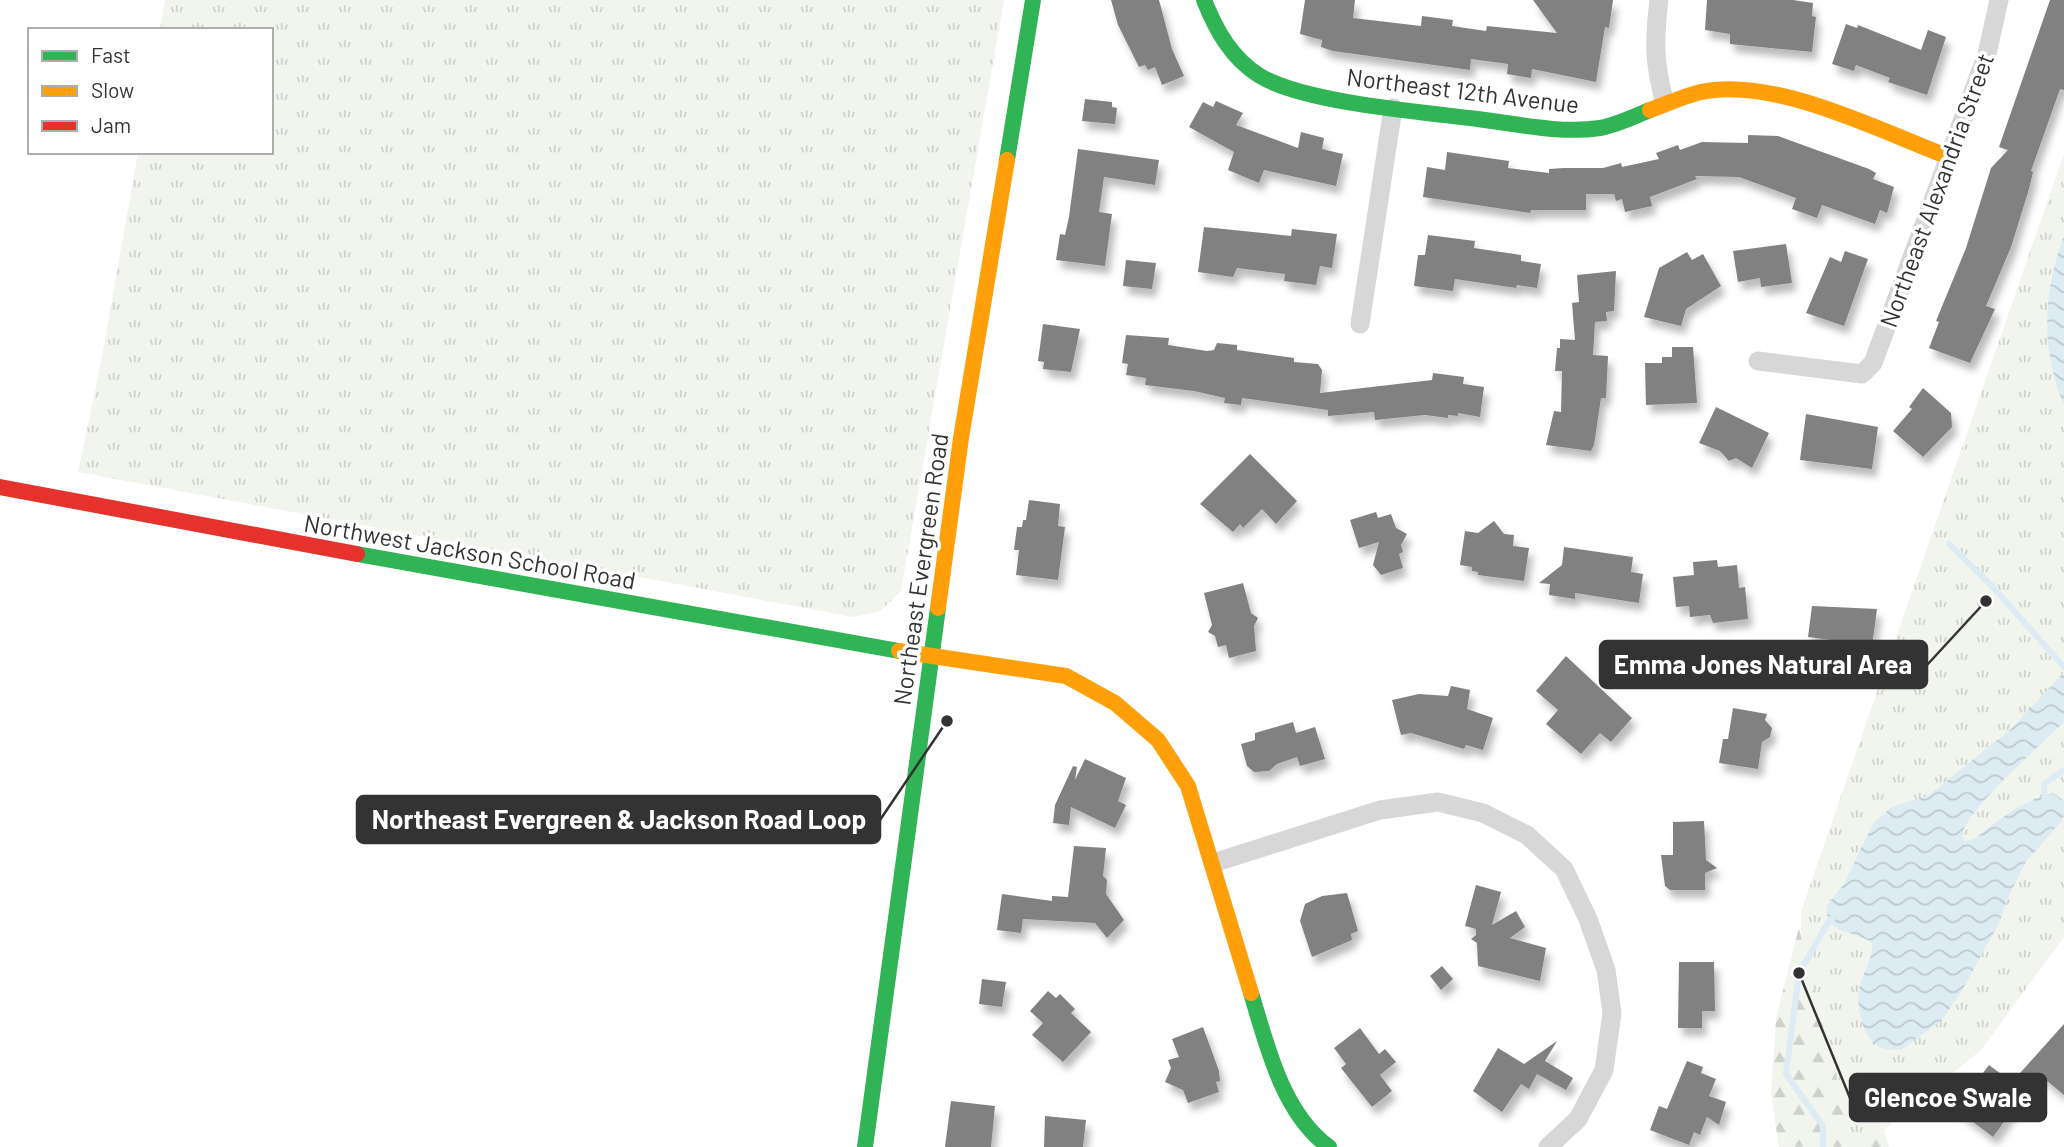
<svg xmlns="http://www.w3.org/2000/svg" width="2064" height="1147" font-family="Barlow,sans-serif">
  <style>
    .grass { fill: url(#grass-tufts) }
    .forest { fill: url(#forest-firs) }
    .water { fill: url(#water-waves) }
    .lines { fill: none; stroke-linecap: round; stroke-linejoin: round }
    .stream { stroke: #ddebf3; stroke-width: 6 }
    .building { fill: #818181; filter: url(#shadow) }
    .street { stroke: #d7d7d7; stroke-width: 19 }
    .fast { stroke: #30b455; stroke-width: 16 }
    .slow { stroke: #ff9f0a; stroke-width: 16 }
    .jam { stroke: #e5322d; stroke-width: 16 }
    .labels { text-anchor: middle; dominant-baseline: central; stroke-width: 7; stroke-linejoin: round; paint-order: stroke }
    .street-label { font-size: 24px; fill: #333; stroke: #fff }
    .leader { fill: none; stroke: #333; stroke-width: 2.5 }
    .callout-dot { fill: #333; stroke: #fff; stroke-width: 2.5 }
    .callout { fill: #333; stroke: #333; stroke-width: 2.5 }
    .callout-label { font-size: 26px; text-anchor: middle; font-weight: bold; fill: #fff }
  </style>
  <defs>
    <pattern id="grass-tufts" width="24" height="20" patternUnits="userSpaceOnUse" patternTransform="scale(1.75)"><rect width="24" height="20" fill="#f1f5ed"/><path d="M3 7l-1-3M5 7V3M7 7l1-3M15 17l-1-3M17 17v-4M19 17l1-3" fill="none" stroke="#cfd2cc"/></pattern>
    <pattern id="forest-firs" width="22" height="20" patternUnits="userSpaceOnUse" patternTransform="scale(1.75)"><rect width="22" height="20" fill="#f1f5ed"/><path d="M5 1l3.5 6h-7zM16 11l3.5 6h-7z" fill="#cfd2cc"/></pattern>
    <pattern id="water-waves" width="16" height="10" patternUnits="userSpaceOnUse" patternTransform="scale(1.75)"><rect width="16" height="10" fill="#ddebf3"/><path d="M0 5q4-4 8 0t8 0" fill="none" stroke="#becad1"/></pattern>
    <filter id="shadow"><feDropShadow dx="4.5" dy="8" stdDeviation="3.5" flood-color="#0004"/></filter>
  </defs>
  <rect width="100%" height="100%" fill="#fff"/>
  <!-- grass -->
  <g class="grass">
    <polygon points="165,0 1004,0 901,591 881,611 853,617 78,472 101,362 138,152 271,152 271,30 160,30"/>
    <polygon points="2064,154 2064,937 1981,1050 1863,1147 1854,1147 1801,937 1801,911"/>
  </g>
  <!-- forest -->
  <g class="forest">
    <polygon points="1799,927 1801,937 1854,1147 1779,1147 1771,1094 1776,1018"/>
    <polygon points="1884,1130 1889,1147 1863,1147"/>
  </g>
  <!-- water -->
  <g class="water">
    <path d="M 2064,235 L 2064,405 C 2040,349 2043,292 2064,235 Z"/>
    <path d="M 2064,672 L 2064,722 C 2043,744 1963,811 1962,837 L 1965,841 L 1974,839 C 1999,820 2022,800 2053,793 L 2064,801 L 2064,814 L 2060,823 L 2026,862 L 2009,895 L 1999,923 L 1963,989 L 1941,1021 L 1901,1050 C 1894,1050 1885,1050 1879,1047 C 1862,1037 1855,1004 1860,985 C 1864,970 1873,959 1872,943 C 1856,930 1823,935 1827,906 L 1845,882 L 1874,822 L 1892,807 L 1929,795 L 2012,728 Z"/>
  </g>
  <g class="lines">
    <!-- stream -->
    <g class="stream">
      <polyline points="1949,544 1992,586 2064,667"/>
      <polyline points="2045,802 2044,784 2064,770"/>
      <polyline points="1823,1147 1823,1126 1786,1074 1799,973 1829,921 1833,918"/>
    </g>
  </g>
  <!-- building -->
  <g class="building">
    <polygon points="1111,0 1159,0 1172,49 1184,76 1162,85 1155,67 1148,70 1145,65 1139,67 1118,25"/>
    <polygon points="1305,0 1355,0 1353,18 1421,26 1422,16 1453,20 1452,26 1486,31 1487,26 1557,33 1533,0 1613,0 1609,28 1605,27 1596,82 1532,69 1531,78 1507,74 1508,64 1471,59 1470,70 1333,51 1321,47 1322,40 1300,34"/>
    <polygon points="1707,0 1793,0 1813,3 1812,16 1816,17 1812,52 1730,44 1730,34 1705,30"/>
    <polygon points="2050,0 2064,0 2064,90 2060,89 2031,171 2033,172 2029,189 2011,247 1986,306 1995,309 1970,363 1929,348 1939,322 1936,321 1966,248 1991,168 2008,150 1999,147"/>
    <polygon points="1846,24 1857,28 1858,25 1921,50 1928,30 1946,37 1927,95 1888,82 1890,78 1856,65 1854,71 1832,64"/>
    <polygon points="1085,99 1112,102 1112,107 1117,108 1115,124 1082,121"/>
    <polygon points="1216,101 1243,113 1236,125 1298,148 1301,132 1324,138 1322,149 1343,154 1336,186 1264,170 1259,183 1228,170 1234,152 1189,127 1203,102 1213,107"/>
    <polygon points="1748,135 1778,136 1869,169 1876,173 1873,179 1894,187 1887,213 1880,210 1875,224 1822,205 1817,218 1792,209 1796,198 1739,177 1695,176 1697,179 1650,197 1652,206 1625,212 1622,199 1616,201 1614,194 1586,194 1586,210 1531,210 1530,213 1423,197 1427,167 1445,170 1447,152 1509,161 1508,168 1549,173 1549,169 1564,168 1603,168 1621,163 1622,167 1659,159 1656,153 1678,145 1680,150 1702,142 1748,143"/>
    <polygon points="1078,149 1159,160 1155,185 1104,177 1099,212 1112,214 1105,266 1056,260 1060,234 1065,235 1069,217"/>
    <polygon points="1204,227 1291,236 1292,229 1337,234 1332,268 1320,266 1316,285 1284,281 1285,274 1237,268 1233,277 1198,272"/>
    <polygon points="1428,235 1475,241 1474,248 1521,255 1521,261 1541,264 1537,288 1517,285 1516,288 1455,279 1453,291 1414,286 1418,255 1425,255"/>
    <polygon points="1786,244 1792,283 1761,287 1760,278 1738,282 1733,251"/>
    <polygon points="1845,251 1868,259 1844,326 1806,313 1830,257 1841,262"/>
    <polygon points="1687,252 1692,260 1703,254 1721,286 1686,309 1681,326 1644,317 1659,268"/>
    <polygon points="1126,260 1156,263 1152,289 1123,286"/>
    <polygon points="1616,271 1614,311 1606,312 1607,321 1595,322 1593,355 1608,356 1606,398 1601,398 1594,445 1591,451 1546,445 1554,411 1561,412 1562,371 1555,371 1557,348 1560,348 1560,339 1575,340 1572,303 1579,302 1577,275"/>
    <polygon points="1043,324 1080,329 1071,372 1043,369 1044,362 1038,361"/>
    <polygon points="1126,335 1169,338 1168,345 1207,351 1214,350 1217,343 1237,345 1237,350 1294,358 1294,362 1318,364 1322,370 1320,393 1432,380 1433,373 1464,377 1463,384 1484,387 1480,417 1458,413 1458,416 1448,415 1448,418 1425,415 1375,420 1374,412 1328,416 1328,410 1242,398 1241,405 1224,403 1225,398 1194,391 1145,385 1146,378 1126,375 1128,364 1122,363"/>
    <polygon points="1672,347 1693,347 1697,403 1646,405 1645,363 1662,363 1662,357 1672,357"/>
    <polygon points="1923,388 1951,413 1952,427 1923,457 1893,431 1912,409 1909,407"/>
    <polygon points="1716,407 1769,433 1752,468 1736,458 1729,461 1720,451 1699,443"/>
    <polygon points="1806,414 1878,427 1872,469 1800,460"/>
    <polygon points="1250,454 1297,501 1276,524 1262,509 1243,528 1240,524 1233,532 1200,504"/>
    <polygon points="1029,500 1060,504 1058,526 1065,527 1058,580 1016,575 1019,550 1014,550 1017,527 1022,527 1023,520 1026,520"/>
    <polygon points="1376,512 1378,518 1391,514 1396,528 1407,534 1401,545 1403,552 1399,554 1403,568 1381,575 1373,565 1379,542 1359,548 1350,520"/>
    <polygon points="1494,521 1504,534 1514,535 1513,546 1529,548 1524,581 1478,575 1478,572 1472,571 1472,567 1460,565 1465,531 1478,533"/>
    <polygon points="1564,547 1633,557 1631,572 1643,574 1639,603 1575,593 1575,599 1549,595 1550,584 1539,583 1562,565"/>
    <polygon points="1717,560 1718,567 1737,565 1739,588 1745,587 1748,619 1713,623 1710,615 1690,617 1689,606 1676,607 1673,577 1694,575 1693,562"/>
    <polygon points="1243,583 1251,613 1258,618 1254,626 1256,651 1229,658 1226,645 1218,647 1215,636 1208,632 1212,625 1204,593"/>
    <polygon points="1812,606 1877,609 1870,661 1841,657 1842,649 1830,647 1831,640 1808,637"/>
    <polygon points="1566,656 1632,718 1611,742 1600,733 1581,754 1546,724 1558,710 1536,691"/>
    <polygon points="1451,686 1470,690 1467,709 1493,718 1483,750 1466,745 1464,749 1411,733 1401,735 1392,700 1419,694 1448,696"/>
    <polygon points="1733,708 1767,714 1765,720 1772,728 1770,737 1762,742 1758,769 1719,763 1723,739 1728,739"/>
    <polygon points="1293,722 1296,733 1315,727 1325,759 1300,766 1297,757 1277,764 1269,771 1254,772 1247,766 1241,744 1255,740 1255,733"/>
    <polygon points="1085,759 1126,778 1118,801 1126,805 1115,828 1071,807 1069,825 1053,823 1055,805 1073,766 1077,767 1075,780"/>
    <polygon points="1704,821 1706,860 1717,868 1705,873 1705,890 1670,890 1665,886 1661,855 1673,855 1673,822"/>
    <polygon points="1074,846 1106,848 1103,876 1107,880 1106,894 1124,920 1107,938 1095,923 1023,919 1021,933 997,930 1002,894 1052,901 1052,896 1068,897"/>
    <polygon points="1476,885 1501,892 1492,925 1516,911 1525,927 1510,938 1546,948 1540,981 1478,966 1477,943 1471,939 1476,935 1476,929 1465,926"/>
    <polygon points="1347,893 1358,931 1351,934 1352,940 1312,957 1300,921 1305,904 1322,896"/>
    <polygon points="1679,962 1714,962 1715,1011 1702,1011 1702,1028 1678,1028"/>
    <polygon points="1442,966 1453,979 1441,990 1430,976"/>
    <polygon points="982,979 1006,982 1002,1007 979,1004"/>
    <polygon points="1048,991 1056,998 1060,994 1075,1009 1071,1013 1091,1032 1063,1062 1032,1035 1043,1023 1030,1011"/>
    <polygon points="2064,1024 2064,1095 2039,1074 1993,1137 1956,1109 1989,1065 2012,1082"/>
    <polygon points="1203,1027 1219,1071 1220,1081 1216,1082 1219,1092 1188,1103 1183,1090 1165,1082 1171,1068 1168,1060 1179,1057 1172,1039"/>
    <polygon points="1360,1028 1379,1054 1385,1049 1396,1062 1380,1075 1392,1091 1372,1107 1341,1068 1346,1064 1334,1048"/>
    <polygon points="1557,1041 1545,1061 1573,1078 1566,1090 1537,1074 1529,1089 1521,1084 1502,1112 1473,1091 1498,1048 1524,1064"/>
    <polygon points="1687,1061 1703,1067 1701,1073 1716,1079 1709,1096 1726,1102 1719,1125 1707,1117 1700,1135 1694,1132 1689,1145 1650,1130 1659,1106 1667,1109"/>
    <polygon points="951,1101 995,1106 991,1147 945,1147"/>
    <polygon points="1045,1116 1086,1120 1083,1147 1044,1147"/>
  </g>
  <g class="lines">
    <!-- street -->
    <g class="street">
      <path d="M 1659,0 C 1654,40 1654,65 1665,103"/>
      <polyline points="1360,324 1393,108"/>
      <polyline points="1758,361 1862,374 1873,363 1987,54 1999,0"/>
      <polyline points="1213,863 1380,810 1438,802 1483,813 1527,835 1564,869 1588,919 1606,970 1612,1013 1604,1070 1578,1119 1548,1147"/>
    </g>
    <!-- fast -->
    <g class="fast">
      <path d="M 1204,0 C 1216,30 1231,58 1260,76 C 1305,103 1423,112 1478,119 C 1517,124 1561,134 1600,128 C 1617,125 1635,116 1650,110"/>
      <polyline points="1007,160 1033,0"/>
      <polyline points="357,554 899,651"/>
      <path d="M 1251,993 C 1267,1045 1282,1113 1329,1147"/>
      <polyline points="865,1147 938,608"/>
    </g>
    <!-- slow -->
    <g class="slow">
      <path d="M 1650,110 C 1667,104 1684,96 1701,92 C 1774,76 1880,131 1949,157"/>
      <polyline points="938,608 961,438 1007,160"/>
      <polyline points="899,651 1066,676 1115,703 1158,740 1188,786 1251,993"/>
    </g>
    <!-- jam -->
    <polyline class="jam" points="0,487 357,554"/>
  </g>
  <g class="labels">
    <!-- street labels -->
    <g class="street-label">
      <text transform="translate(1463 90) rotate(7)">Northeast 12th Avenue</text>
      <text transform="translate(1936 190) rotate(-70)">Northeast Alexandria Street</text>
      <text transform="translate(470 551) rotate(10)">Northwest Jackson School Road</text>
      <text transform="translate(920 569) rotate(-82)">Northeast Evergreen Road</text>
    </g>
  </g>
  <!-- callouts -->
  <path class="leader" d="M1986 601L1927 665M947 721L880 820M1799 973L1850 1098"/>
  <g class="callout-dot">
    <circle cx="1986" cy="601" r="7"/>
    <circle cx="947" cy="721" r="7"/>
    <circle cx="1799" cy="973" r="7"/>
  </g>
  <g class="callout">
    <rect x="1600" y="641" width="327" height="47" rx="7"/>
    <rect x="357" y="796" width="523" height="47" rx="7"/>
    <rect x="1850" y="1074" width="196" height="47" rx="7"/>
  </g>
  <g class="callout-label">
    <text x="1763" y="674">Emma Jones Natural Area</text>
    <text x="619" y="829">Northeast Evergreen &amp; Jackson Road Loop</text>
    <text x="1948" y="1107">Glencoe Swale</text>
  </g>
  <!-- legend -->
  <rect x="28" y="28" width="245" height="126" fill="#ffffff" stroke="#adadad" stroke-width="2"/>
  <rect x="42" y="51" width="35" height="10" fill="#30b455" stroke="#adadad" stroke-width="2"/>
  <text x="91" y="63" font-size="21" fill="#333333">Fast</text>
  <rect x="42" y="86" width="35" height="10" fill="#ff9f0a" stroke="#adadad" stroke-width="2"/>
  <text x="91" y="98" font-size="21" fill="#333333">Slow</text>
  <rect x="42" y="121" width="35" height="10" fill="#e5322d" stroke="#adadad" stroke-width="2"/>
  <text x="91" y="133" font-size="21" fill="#333333">Jam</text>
</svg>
